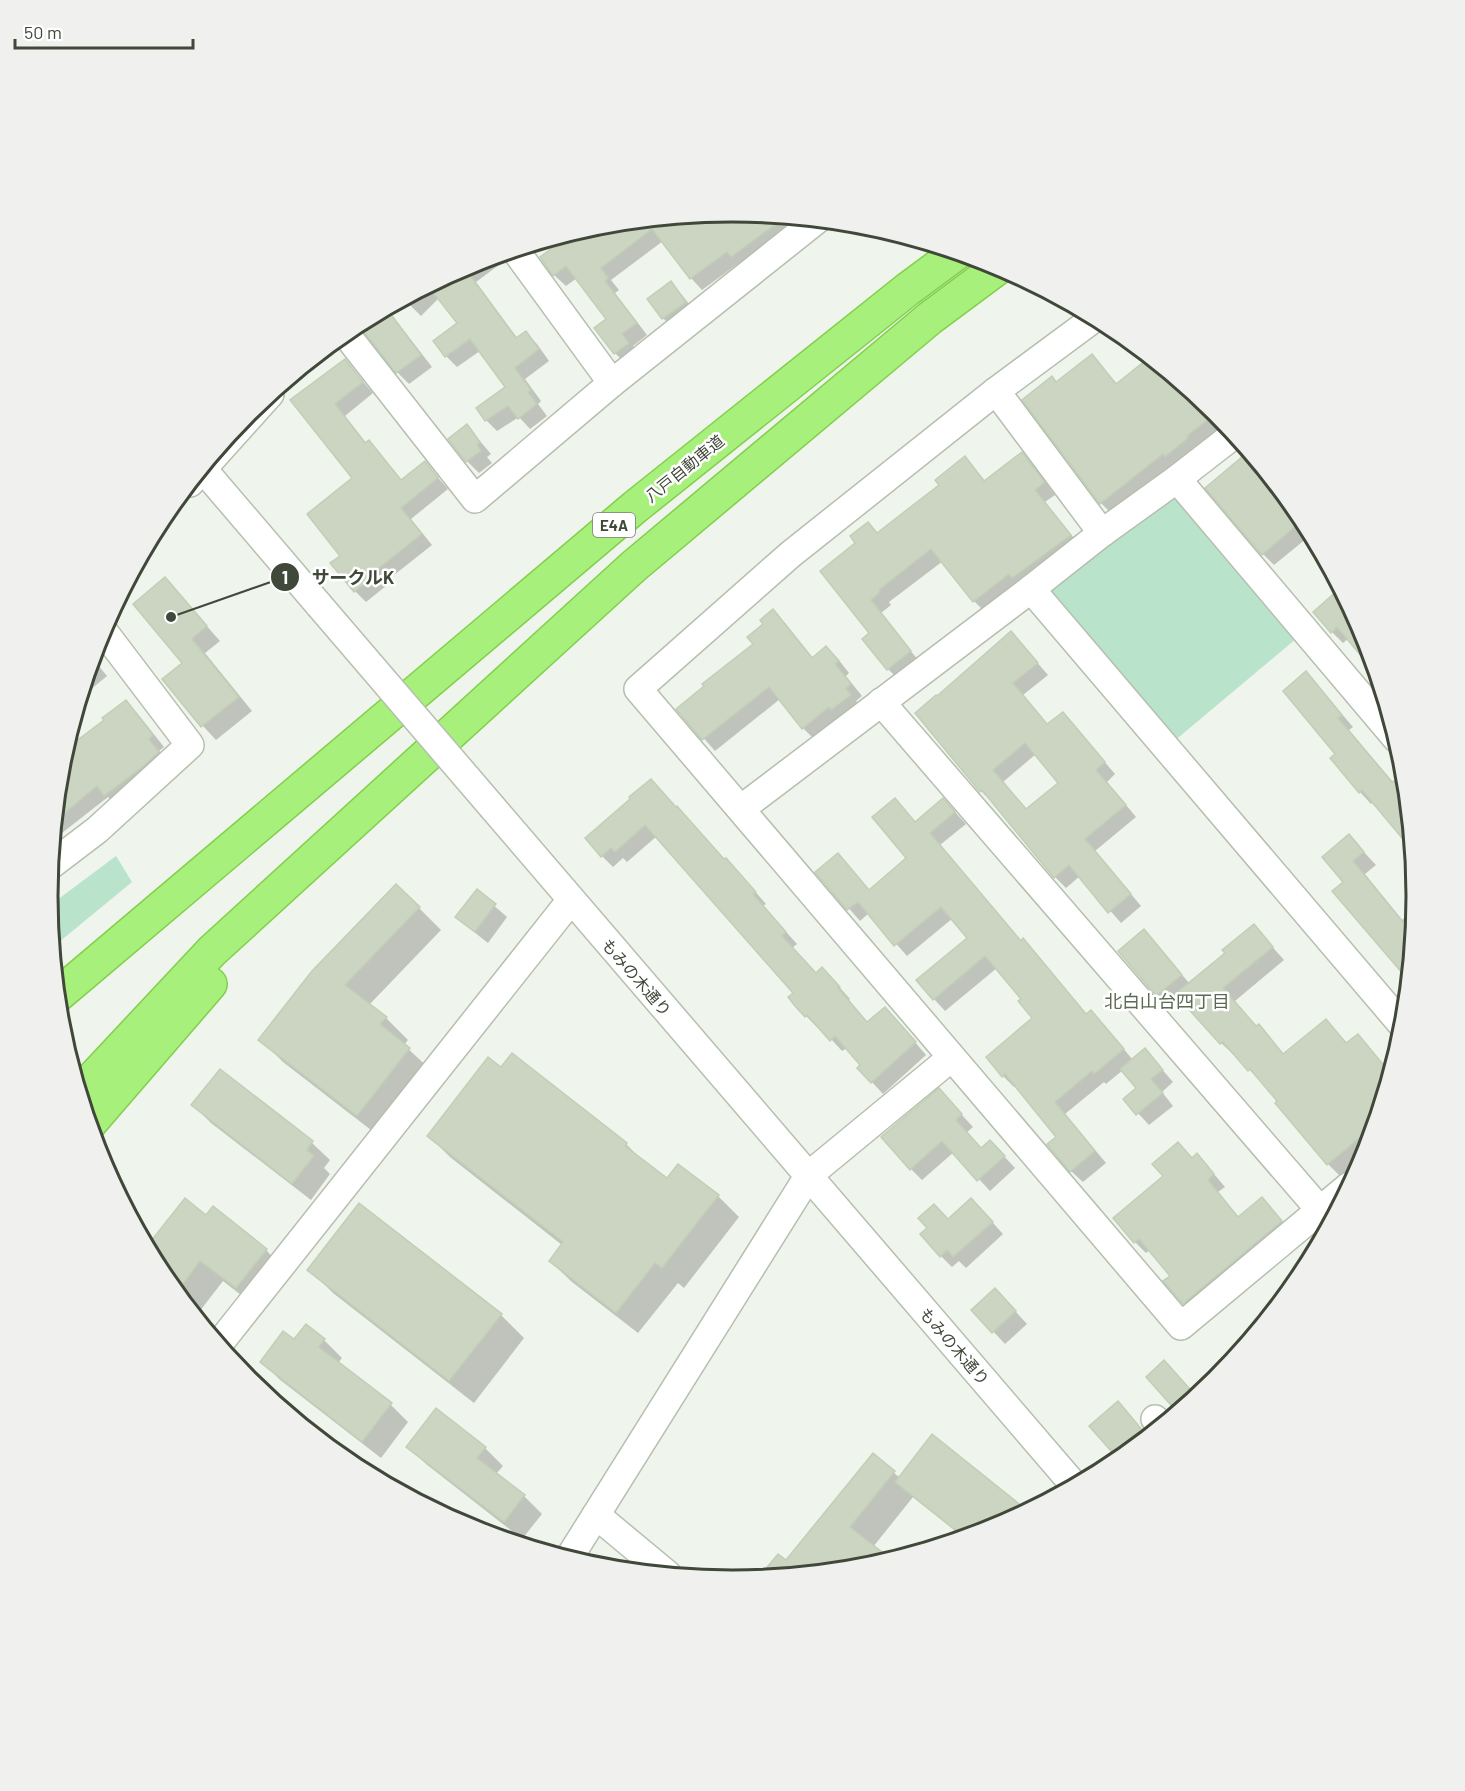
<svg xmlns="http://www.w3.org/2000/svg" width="1465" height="1791" font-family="Barlow,'Noto Sans JP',sans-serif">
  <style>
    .green { fill: #b9e4cb }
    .shadow { fill: #0003; fill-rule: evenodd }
    .building { fill: #cbd5c2; stroke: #c1cfb6; stroke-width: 1.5; fill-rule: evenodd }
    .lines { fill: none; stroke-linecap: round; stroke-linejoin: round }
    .minor-casing { stroke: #b6bfaf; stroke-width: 30 }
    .highway-casing { stroke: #81cf4b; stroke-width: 36 }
    .minor { stroke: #fff; stroke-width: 27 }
    .highway { stroke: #a7f07b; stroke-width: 33 }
    .minor-bridge-casing { stroke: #b6bfaf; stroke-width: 30; stroke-linecap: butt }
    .minor-bridge { stroke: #fff; stroke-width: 27 }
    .labels { text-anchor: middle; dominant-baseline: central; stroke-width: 5; stroke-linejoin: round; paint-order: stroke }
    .shield { fill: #fff; stroke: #797f75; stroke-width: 1.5 }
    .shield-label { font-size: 15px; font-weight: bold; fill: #40483a }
    .street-label { font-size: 16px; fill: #40483a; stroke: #fff }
    .neighbourhood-label { font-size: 18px; fill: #5d6a52; stroke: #fff }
    .rim { fill: none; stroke: #40483a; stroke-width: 3 }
    .leader { fill: none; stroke: #40483a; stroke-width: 2 }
    .callout-dot { fill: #40483a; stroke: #fff; stroke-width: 2 }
    .mark-label { font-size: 18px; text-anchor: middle; font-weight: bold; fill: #fff }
    .callout-label { font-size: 18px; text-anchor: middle; font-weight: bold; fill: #40483a; stroke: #fff; stroke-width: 5; stroke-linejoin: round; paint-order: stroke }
  </style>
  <rect width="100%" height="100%" fill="#eff4ec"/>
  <!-- green -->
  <g class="green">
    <polygon points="1168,498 1178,500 1297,638 1173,742 1051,597 1050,584"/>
    <polygon points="116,856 132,882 53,947 49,906"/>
  </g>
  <!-- shadow -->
  <g class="shadow">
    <polygon points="733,211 785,216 787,219 785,221 793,231 744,268 739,263 702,290 691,278 663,241 611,280 619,290 615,293 647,335 633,346 639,355 626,364 615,353 608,319 577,278 566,286 554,275 593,226"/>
    <polygon points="498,255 503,262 476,282 518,339 526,333 537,344 549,361 525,379 541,401 538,404 547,416 530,429 519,417 497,431 486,420 478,409 507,387 480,351 457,367 446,356 435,341 459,323 439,298 421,316 404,299 471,263"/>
    <polygon points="671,283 682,295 697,314 675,330 663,318 649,299"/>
    <polygon points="387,311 398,323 432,367 409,384 397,372 363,328"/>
    <polygon points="1092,356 1118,385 1152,358 1217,412 1228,425 1113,515 1101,503 1057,384"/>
    <polygon points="345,361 373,393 345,416 367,444 402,481 425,463 448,489 411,519 432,545 384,583 386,586 366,602 355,591 342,556 354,478 292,400"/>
    <polygon points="467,426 491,454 487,457 492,463 479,473 467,461 450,439"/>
    <polygon points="1248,450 1302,516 1312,534 1274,565 1263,554 1242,460 1240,457"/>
    <polygon points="1022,454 1033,465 1055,495 1045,502 1081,547 986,613 974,601 943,561 889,602 891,605 881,613 921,664 900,681 888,669 871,633 857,543 868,524 879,534 941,485 965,458 986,482"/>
    <polygon points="165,579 220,641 205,653 252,711 216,740 203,726 165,679 184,663"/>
    <polygon points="1347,600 1365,634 1376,670 1349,638 1343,643 1332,632"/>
    <polygon points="773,611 785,623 813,658 826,648 838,659 849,673 846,676 862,696 856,701 862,707 815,740 803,728 780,699 715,751 678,709 755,645"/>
    <path d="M 1022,645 L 1048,675 L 1023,695 L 1048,726 L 1074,726 L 1115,774 L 1107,782 L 1136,817 L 1095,851 L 1141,906 L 1121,923 L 1080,876 L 1066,888 L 1055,877 L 993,801 L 992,802 L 981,791 L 917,713 ZM 1036,754 L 1060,783 L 1027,810 L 1003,782 Z"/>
    <polygon points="93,659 107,676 90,690 85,685"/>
    <polygon points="1317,685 1353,727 1349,730 1407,799 1412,847 1374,802 1371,804 1360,792 1332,759 1337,754"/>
    <polygon points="126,702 137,713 164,747 159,751 169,764 117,806 108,797 53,840 61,762 64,753 106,721"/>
    <polygon points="633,799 725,861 737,871 766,904 763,906 797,944 792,948 816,975 834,981 850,999 848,1001 868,1023 896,1020 926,1055 883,1094 859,1068 862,1066 847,1048 842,1051 819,1026 817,1027 806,1016 795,993 657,836 627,862 623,858 613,867 602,856"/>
    <polygon points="955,812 966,824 940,845 1022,942 1023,940 1035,952 1087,1015 1102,1023 1133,1060 1145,1050 1173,1082 1162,1092 1173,1106 1149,1125 1125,1099 1138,1088 1123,1070 1106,1084 1104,1082 1065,1114 1106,1163 1083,1182 1071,1171 1058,1137 1016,1085 1014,1087 1003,1076 1035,1018 1023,999 997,968 945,1011 934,999 970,938 953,918 907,956 869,913 860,921 817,872 870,891 908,858 916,823"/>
    <polygon points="1349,836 1376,865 1365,874 1402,920 1416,908 1409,981 1345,882"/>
    <polygon points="477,891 507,917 488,943 469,928 457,917"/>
    <polygon points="419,908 441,930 369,1005 386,1018 408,1040 404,1045 432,1071 380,1137 283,1062 260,1039"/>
    <polygon points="1254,926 1284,960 1235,1001 1257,1027 1258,1026 1271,1039 1284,1055 1326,1021 1348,1044 1358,1036 1391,1073 1365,1156 1340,1176 1328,1164 1263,1081 1261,1082 1235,1054 1234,1055 1221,1043 1180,997 1169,1007 1120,951 1144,931 1190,984 1227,954"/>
    <polygon points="512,1055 626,1144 645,1163 668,1180 718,1196 739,1217 684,1288 678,1283 638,1333 572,1282 550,1261 562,1245 450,1157 429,1136 501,1069"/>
    <polygon points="220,1071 312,1143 330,1160 324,1168 330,1174 311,1200 211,1123 193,1105"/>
    <polygon points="950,1102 973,1127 966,1133 982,1150 1002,1154 1015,1168 990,1191 954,1152 922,1180 911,1169"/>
    <polygon points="1178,1144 1193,1159 1197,1155 1208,1167 1225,1187 1218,1192 1239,1218 1262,1199 1293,1234 1196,1315 1184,1303 1172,1276 1150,1250 1146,1253 1135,1242"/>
    <polygon points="983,1212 1003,1234 966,1268 959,1261 952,1267 941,1256 948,1221"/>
    <polygon points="207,1217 266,1250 287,1272 259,1309 223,1281 196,1316 163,1275 139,1231 153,1241"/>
    <polygon points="1320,1242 1305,1269 1297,1261"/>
    <polygon points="309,1269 501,1315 524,1338 474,1403 333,1293"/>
    <polygon points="1007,1302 1027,1324 1005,1344 973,1310"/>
    <polygon points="324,1340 342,1358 338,1363 391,1405 408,1422 381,1458 279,1379 262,1361 294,1341"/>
    <polygon points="1195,1386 1201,1393 1178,1411 1190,1390"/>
    <polygon points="436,1410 485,1448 503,1466 496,1474 524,1496 542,1514 522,1539 426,1464 408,1446"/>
    <polygon points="933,1436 1026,1511 994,1528 963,1537 913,1497 873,1547 889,1560 866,1567 761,1577 778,1556 787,1563 873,1455 900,1478"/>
  </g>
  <!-- building -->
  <g class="building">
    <polygon points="733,211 787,216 731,257 727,252 690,279 652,229 601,268 608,278 605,281 637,323 622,334 629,343 614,354 594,328 606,319 566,266 553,276 540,257 574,232 599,224"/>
    <polygon points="464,267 516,338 526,331 539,349 515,368 531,390 528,392 537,404 518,419 508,406 485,421 476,408 505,387 470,339 445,357 433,341 457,323 428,286"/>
    <polygon points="671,281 686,302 662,319 647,299"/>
    <polygon points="387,309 421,355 396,373 361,328"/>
    <polygon points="1092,354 1116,384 1150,357 1209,405 1215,414 1187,436 1188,438 1165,457 1163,454 1100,504 1022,400 1052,376 1056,382"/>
    <polygon points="345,359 363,382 335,404 365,443 369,440 401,480 425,461 438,478 401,508 422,534 374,572 376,574 354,592 330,563 340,556 307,514 352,478 290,400"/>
    <polygon points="467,424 480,442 477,444 481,451 466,462 448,439"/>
    <polygon points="1249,451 1277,485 1272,490 1299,523 1262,555 1205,488"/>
    <polygon points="1022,452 1045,482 1035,490 1071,535 1012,578 1009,574 973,602 931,549 879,590 880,592 871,600 911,651 887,670 862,639 869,633 820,571 855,543 850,536 868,522 877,533 939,485 935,480 965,456 984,481"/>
    <polygon points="165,577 207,626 192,639 239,697 201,727 162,679 182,663 133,604"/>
    <polygon points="1338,590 1348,602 1365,634 1377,675 1337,627 1331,633 1313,612"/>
    <polygon points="773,609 812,658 826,646 839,661 835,664 851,684 846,688 851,695 831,710 829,707 802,729 769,687 702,740 676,709 704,686 702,684 753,644 747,637 763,624 760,620"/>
    <path d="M 1011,631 L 1038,663 L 1013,683 L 1047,724 L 1063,712 L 1105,762 L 1096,770 L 1126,805 L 1085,839 L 1131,894 L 1108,913 L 1069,865 L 1054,878 L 982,790 L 980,792 L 915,713 L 936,695 L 937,696 ZM 1025,743 L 1058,783 L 1026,809 L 993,770 Z"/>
    <polygon points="1306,671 1342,715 1338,718 1392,782 1394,781 1407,798 1412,850 1362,790 1359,793 1330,758 1335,754 1283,691"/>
    <polygon points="126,700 153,735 149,739 159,752 141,768 104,796 97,786 55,821 61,764 72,754 67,748 104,720 102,718"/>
    <polygon points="651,779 676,807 677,806 724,859 726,858 756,892 753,894 786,932 782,936 816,973 822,967 840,987 838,988 867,1022 885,1007 916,1042 871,1083 857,1068 860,1065 835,1036 830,1041 807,1015 805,1017 795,1006 788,997 793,993 645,825 615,852 611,848 601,857 585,838 630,799 629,797"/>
    <polygon points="895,798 915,822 943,798 955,812 930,833 1021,941 1023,938 1086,1014 1091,1010 1124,1049 1094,1074 1092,1071 1055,1102 1095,1151 1070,1172 1047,1144 1056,1137 1005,1074 1002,1077 986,1057 1032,1018 1018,1001 1021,999 985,956 933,1000 916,980 967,938 941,907 894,946 858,902 847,910 815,872 838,853 869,890 906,858 872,817"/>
    <polygon points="1349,834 1364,852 1353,861 1403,922 1415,912 1409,981 1332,891 1343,882 1322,857"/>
    <polygon points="396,884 420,907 345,985 387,1017 380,1024 410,1048 357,1116 258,1040 312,971"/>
    <polygon points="477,889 496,904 475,932 455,917"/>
    <polygon points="1254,924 1273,947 1223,988 1256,1026 1259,1024 1283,1054 1326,1019 1346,1043 1358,1034 1390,1073 1375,1125 1327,1165 1275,1103 1277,1101 1250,1069 1248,1071 1223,1042 1220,1044 1175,994 1225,953 1222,950"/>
    <polygon points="1144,929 1182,975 1156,996 1118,951"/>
    <polygon points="1145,1048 1163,1070 1151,1079 1163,1093 1136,1115 1123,1099 1136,1088 1120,1069"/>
    <polygon points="512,1053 627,1143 625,1146 667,1178 678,1164 719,1195 662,1268 655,1263 616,1313 549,1261 563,1242 427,1136 488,1057 501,1067"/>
    <polygon points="220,1069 313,1141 307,1150 314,1156 292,1184 191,1105"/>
    <polygon points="939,1088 962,1114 956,1120 981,1148 990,1140 1005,1156 977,1181 942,1141 910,1170 881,1137"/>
    <polygon points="1178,1142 1192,1158 1197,1153 1214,1174 1208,1180 1238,1217 1262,1197 1282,1221 1183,1304 1163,1281 1170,1276 1139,1239 1134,1243 1113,1218 1163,1176 1152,1164"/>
    <polygon points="185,1198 206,1215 213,1206 267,1249 236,1288 200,1261 177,1292 163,1275 147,1246"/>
    <polygon points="971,1198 993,1222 953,1257 947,1250 940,1257 920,1234 927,1228 918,1218 934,1204 948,1219"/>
    <polygon points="359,1203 502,1314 449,1381 307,1270"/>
    <polygon points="995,1288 1016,1311 992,1333 971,1310"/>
    <polygon points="306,1324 325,1339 319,1347 392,1403 362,1442 260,1362 283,1331 294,1339"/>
    <polygon points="1164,1360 1196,1396 1177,1412 1146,1377"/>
    <polygon points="1118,1401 1147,1436 1119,1460 1089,1426"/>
    <polygon points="436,1408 486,1447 477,1458 525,1495 504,1522 406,1447"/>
    <polygon points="932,1434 1023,1507 1015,1517 994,1528 964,1537 895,1482"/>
    <polygon points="873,1453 895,1471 850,1527 891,1559 866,1567 759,1577 778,1554 786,1560"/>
  </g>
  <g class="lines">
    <defs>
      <g id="minor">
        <polyline points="515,250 612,383"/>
        <polyline points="1096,317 996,391 791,554 638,689 1181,1326 1349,1186"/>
        <polyline points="345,333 475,499 612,383 818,219"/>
        <polyline points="996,391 1102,533"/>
        <polyline points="202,468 319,605"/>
        <polyline points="1177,479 1396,738"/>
        <polyline points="190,483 270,394"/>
        <polyline points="1031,589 1404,1027"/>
        <polyline points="881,702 1320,1210"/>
        <polyline points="493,808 1074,1485"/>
        <polyline points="742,808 1031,589 1102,533 1177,479 1235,434"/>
        <polyline points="51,865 97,830 190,745 102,629"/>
        <polyline points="219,1344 571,900"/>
        <polyline points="1155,1419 1161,1425"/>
        <polyline points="596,1515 667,1574"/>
        <polyline points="569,1558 809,1175 951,1058"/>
      </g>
      <g id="highway">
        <polyline points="58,995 635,507 908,289 958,252"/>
        <polyline points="80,1092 212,951 634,566 930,318 1000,266"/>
        <polyline points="90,1123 210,984"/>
      </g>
    </defs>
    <!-- minor casing -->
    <use href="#minor" class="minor-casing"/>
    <!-- highway casing -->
    <use href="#highway" class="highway-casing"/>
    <!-- minor -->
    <use href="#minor" class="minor"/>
    <!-- highway -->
    <use href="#highway" class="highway"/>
    <defs>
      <polyline id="minor-bridge" points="319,605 493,808"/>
    </defs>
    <!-- minor-bridge casing -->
    <use href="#minor-bridge" class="minor-bridge-casing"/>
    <!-- minor-bridge -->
    <use href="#minor-bridge" class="minor-bridge"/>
  </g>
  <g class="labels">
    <!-- shield labels -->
    <rect class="shield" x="593" y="513" width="42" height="24" rx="4.5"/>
    <g class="shield-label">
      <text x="614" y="525">E4A</text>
    </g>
    <!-- street labels -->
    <g class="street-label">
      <text transform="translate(684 468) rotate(-39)">八戸自動車道</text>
      <text transform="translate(637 977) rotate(49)">もみの木通り</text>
      <text transform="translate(955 1346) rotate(49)">もみの木通り</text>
    </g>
    <!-- neighbourhood labels -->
    <g class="neighbourhood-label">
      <text x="1167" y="1001">北白山台四丁目</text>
    </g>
  </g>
  <!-- crop -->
  <path d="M0 0H1465V1791H0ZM58 896a674 674 0 1 1 1348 0a674 674 0 1 1-1348 0Z" fill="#f0f0ef" fill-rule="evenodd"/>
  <path class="rim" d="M58 896a674 674 0 1 1 1348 0a674 674 0 1 1-1348 0Z"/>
  <!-- callouts -->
  <path class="leader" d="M171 617L285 577"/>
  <g class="callout-dot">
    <circle cx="171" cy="617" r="6"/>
    <circle cx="285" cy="577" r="15"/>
  </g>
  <g class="mark-label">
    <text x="285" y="584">1</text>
  </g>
  <g class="callout-label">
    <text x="353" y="584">サークルK</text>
  </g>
  <!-- scale -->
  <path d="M15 39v9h178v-9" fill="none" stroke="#40483a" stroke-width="3"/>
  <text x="24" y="39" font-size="18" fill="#40483a" stroke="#ffffff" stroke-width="4.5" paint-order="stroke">50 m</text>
</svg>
